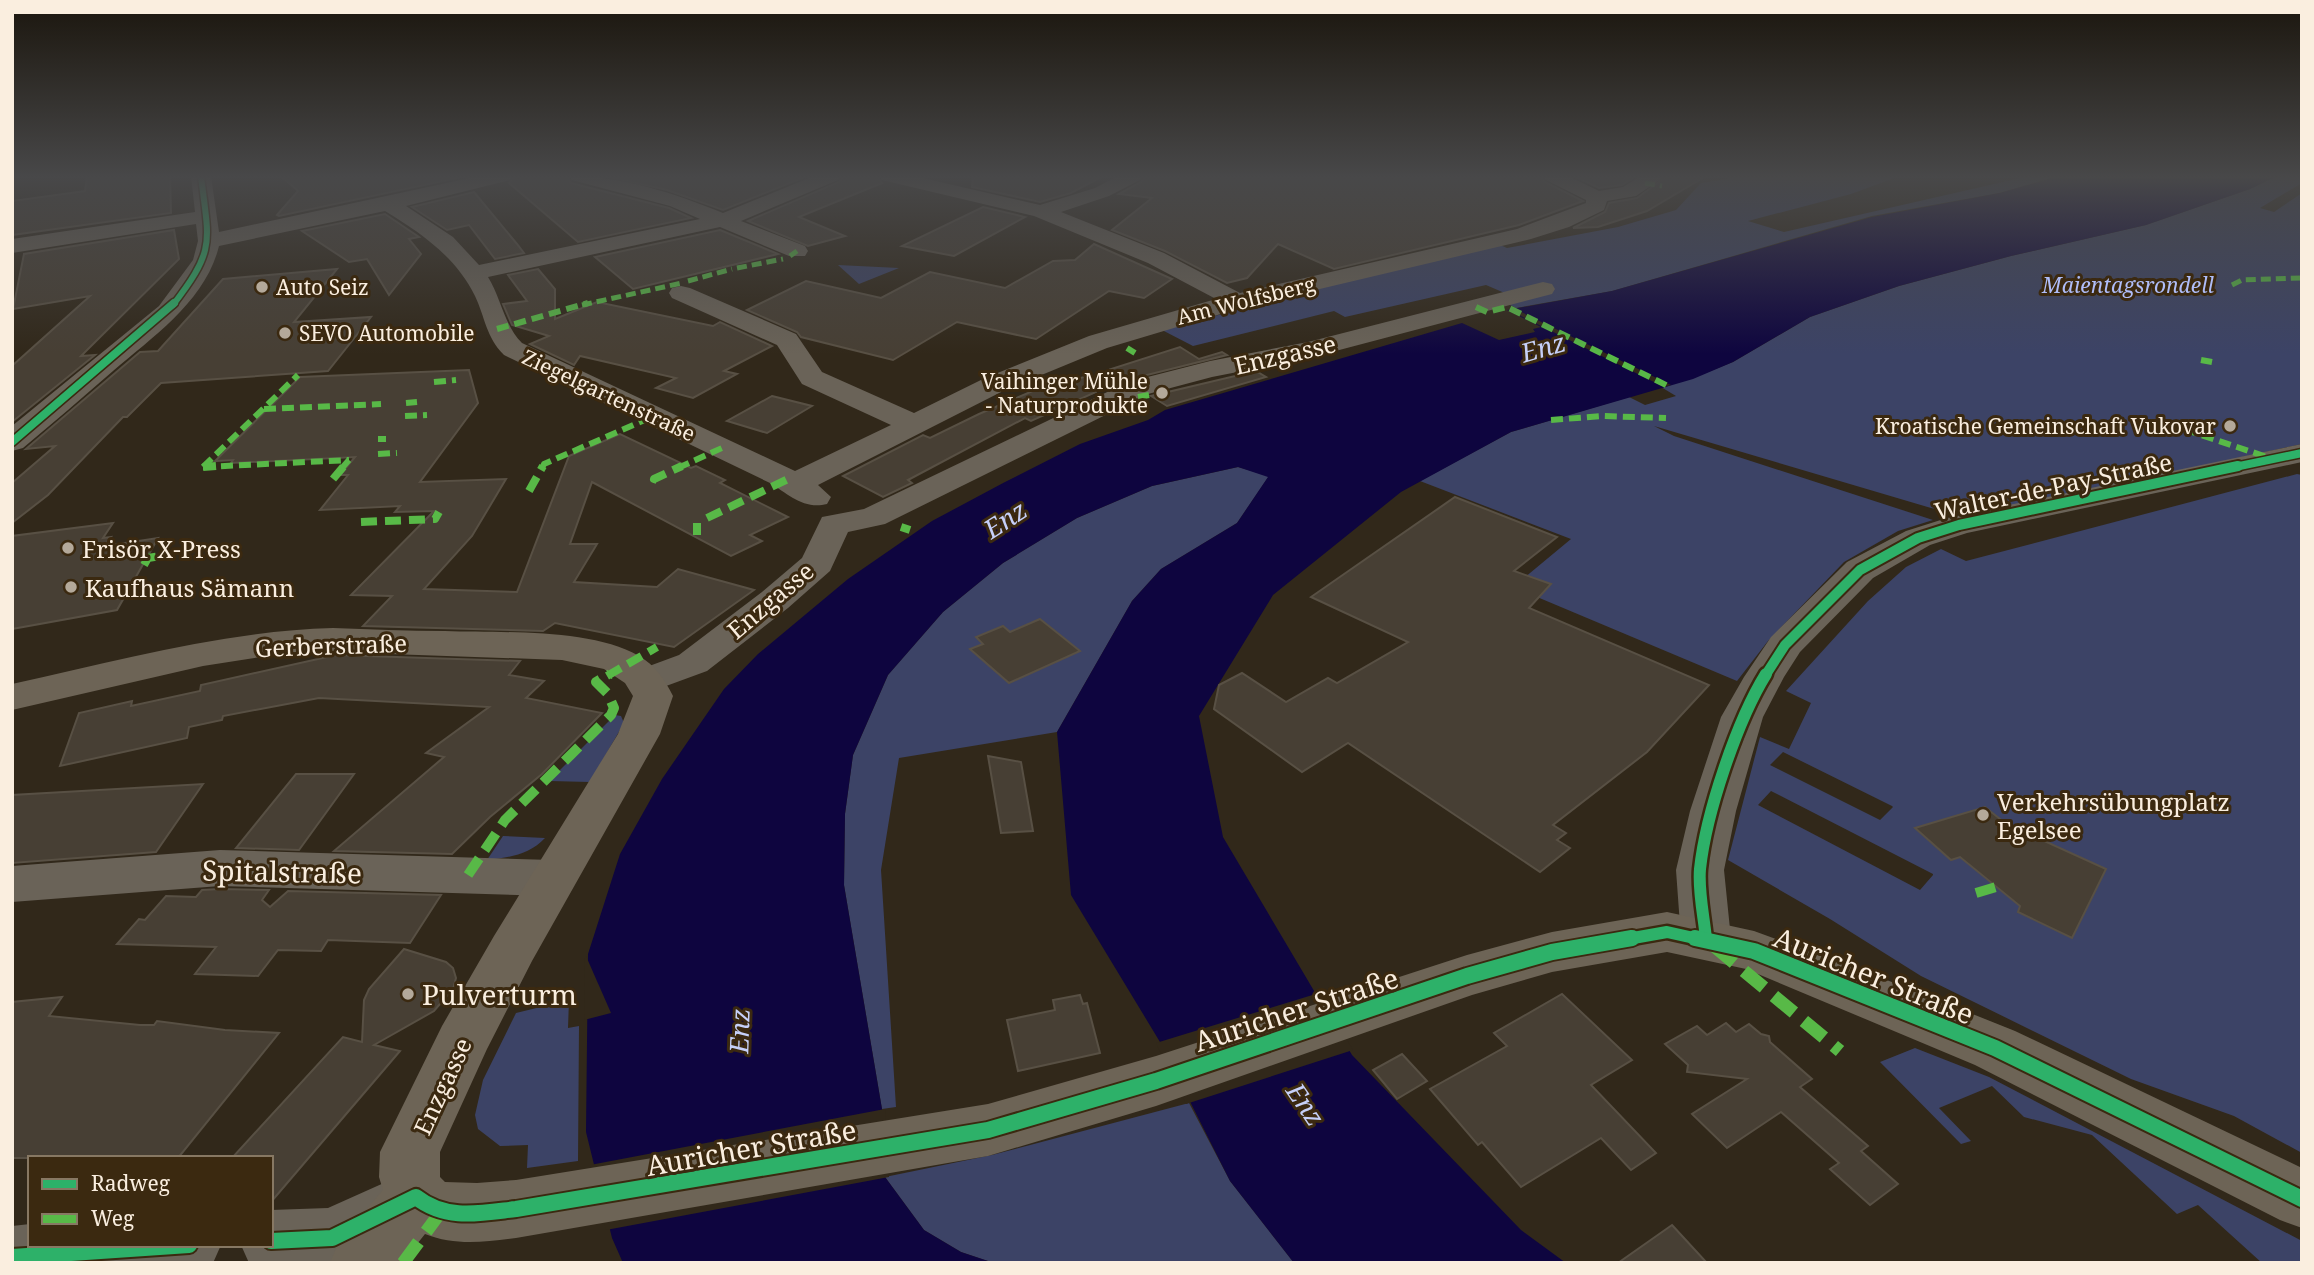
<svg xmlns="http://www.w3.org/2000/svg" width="2314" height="1275" font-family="'Noto Serif',serif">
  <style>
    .green { fill: #3c4366; fill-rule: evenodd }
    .water { fill: #0e053f }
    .pier { fill: #31281a }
    .building { fill: #473f34; stroke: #585044; stroke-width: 2 }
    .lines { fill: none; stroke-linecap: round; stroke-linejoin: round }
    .street { fill: #6a6358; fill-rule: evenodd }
    .secondary { fill: #6d6456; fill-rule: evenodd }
    .quiet-far4 { stroke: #58b947; stroke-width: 5; stroke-dasharray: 10 5; stroke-linecap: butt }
    .quiet-far3 { stroke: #58b947; stroke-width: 6; stroke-dasharray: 12 6; stroke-linecap: butt }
    .quiet-far2 { stroke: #58b947; stroke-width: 8; stroke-dasharray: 16 8; stroke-linecap: butt }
    .quiet-far1 { stroke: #58b947; stroke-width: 10; stroke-dasharray: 20 10; stroke-linecap: butt }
    .quiet { stroke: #58b947; stroke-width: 13; stroke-dasharray: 26 13; stroke-linecap: butt }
    .cycleway-far4-casing { stroke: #3b2910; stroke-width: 9 }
    .cycleway-far3-casing { stroke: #3b2910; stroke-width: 11 }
    .cycleway-far2-casing { stroke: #3b2910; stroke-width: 14 }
    .cycleway-far1-casing { stroke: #3b2910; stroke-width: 17 }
    .cycleway-casing { stroke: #3b2910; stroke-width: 20 }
    .cycleway-far4 { stroke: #2db169; stroke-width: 6 }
    .cycleway-far3 { stroke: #2db169; stroke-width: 8 }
    .cycleway-far2 { stroke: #2db169; stroke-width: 10 }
    .cycleway-far1 { stroke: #2db169; stroke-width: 12 }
    .cycleway { stroke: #2db169; stroke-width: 16 }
    .poi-dot { fill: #b4a99a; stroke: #3b2910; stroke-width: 2.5 }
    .labels { text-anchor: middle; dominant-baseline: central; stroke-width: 6; stroke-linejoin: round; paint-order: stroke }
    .far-park-label { font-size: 21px; font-style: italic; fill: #afbdf8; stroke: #3b2910 }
    .far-poi-label { font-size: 21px; fill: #faeedf; stroke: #3b2910; text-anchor: start }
    .far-street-label { font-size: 21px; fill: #faeedf; stroke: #3b2910 }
    .street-label { font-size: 24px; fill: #faeedf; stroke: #3b2910 }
    .poi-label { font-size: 24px; fill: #faeedf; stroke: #3b2910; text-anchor: start }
    .water-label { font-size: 26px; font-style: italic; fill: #c6d0f9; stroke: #3b2910 }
    .near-street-label { font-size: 28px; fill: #faeedf; stroke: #3b2910 }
    .near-poi-label { font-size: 28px; fill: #faeedf; stroke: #3b2910; text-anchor: start }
  </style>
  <rect width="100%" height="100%" fill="#31281a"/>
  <!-- green -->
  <g class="green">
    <polygon points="1743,176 1900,176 1851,194 1748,221 1784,232 2029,176 2058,176 1999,193 1872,216 1612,291 1516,308 1508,304 1521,300 1486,285 1345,317 1334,311 1193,346 1162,330 1350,280 1500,245 1507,248 1618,227 1676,210 1701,183"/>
    <polygon points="2277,176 2302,176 2302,183 2260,208 2274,212 2302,193 2302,444 1973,517 1931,508 1654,426 1674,436 1933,520 1898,531 1844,562 1768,641 1737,681 1513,587 1571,539 1420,481 1511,432 1629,397 1645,405 1676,396 1661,387 1693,378 1733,362 1810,317 1899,286 2011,256 2146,225 2250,189"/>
    <polygon points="838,265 899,268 859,284"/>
    <polygon points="1238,467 1269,476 1237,523 1161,569 1132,601 1057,732 899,758 881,870 896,1107 882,1109 844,885 845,814 853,755 888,675 943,612 1003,563 1077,518 1152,486"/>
    <path d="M 2297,474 L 2302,475 L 2302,1153 L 2234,1116 L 2131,1079 L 1921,976 L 1830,919 L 1728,860 L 1760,737 L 1789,749 L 1811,703 L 1786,691 L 1868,601 L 1906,567 L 1941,549 L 1966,561 ZM 1783,752 L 1892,806 L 1893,807 L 1880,820 L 1770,765 ZM 1771,791 L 1933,874 L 1933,875 L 1920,890 L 1758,805 Z"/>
    <polygon points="615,715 621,716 624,723 590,782 549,781"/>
    <path d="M 503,836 L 545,838 C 529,855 510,857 487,860 Z"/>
    <polygon points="569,1000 568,1028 579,1026 578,1161 527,1168 528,1145 500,1146 478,1129 475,1115 483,1080 516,1013"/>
    <polygon points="1915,1048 1989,1077 2302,1241 2302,1263 2262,1263 2198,1205 2177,1214 2092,1135 2024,1117 1992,1086 1939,1108 1971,1141 1961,1144 1880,1062"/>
    <polygon points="1189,1103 1230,1181 1294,1263 994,1263 961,1252 924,1230 885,1177 992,1155"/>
  </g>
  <!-- water -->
  <polygon class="water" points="2060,176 2277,176 2250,189 2146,225 2011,256 1899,286 1810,317 1733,362 1693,379 1511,432 1401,492 1273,595 1199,716 1223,837 1352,1055 1521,1230 1566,1263 1294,1263 1230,1181 1160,1042 1071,895 1057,732 1132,601 1161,569 1237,523 1268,477 1238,467 1152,486 1077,518 1003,563 943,612 888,675 853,755 845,814 844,885 882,1109 885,1177 924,1230 961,1252 994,1263 623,1263 612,1238 586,1132 588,954 620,854 662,779 724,689 758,654 848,579 932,521 1005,482 1080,444 1148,420 1165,410 1462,323 1499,340 1535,332 1533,329 1541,327 1507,310 1612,291 1872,217 2000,193"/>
  <!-- pier -->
  <g class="pier">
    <polygon points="1515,309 1671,385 1664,387 1509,310"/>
    <polygon points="586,956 611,1013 584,1020 585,957"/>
    <polygon points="1319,993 1353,1050 1186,1104 1156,1043"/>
    <polygon points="885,1109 889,1177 606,1230 590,1165"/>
  </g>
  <!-- building -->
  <g class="building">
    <polygon points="87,176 170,176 171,213 12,235 12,201 85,191"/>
    <polygon points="281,176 461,176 462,177 279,216 277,215 298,191"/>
    <polygon points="516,176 566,176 571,183 669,208 691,218 578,242 509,183"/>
    <polygon points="605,176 807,176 723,210 667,190"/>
    <polygon points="844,176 876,176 882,183 799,217 845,236 808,246 748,221 839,182"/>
    <polygon points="973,176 1103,176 1071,193 1040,202 972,187"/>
    <polygon points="1146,176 1540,176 1545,182 1583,201 1519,225 1334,269 1278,244 1247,278 1227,283 1165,251 1112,230 1152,198 1119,194 1141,182"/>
    <polygon points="1574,176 1636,176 1622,185 1599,188"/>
    <polygon points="1667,176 1706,176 1647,211 1598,227 1573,228 1605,212 1609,203 1637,198"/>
    <polygon points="474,192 517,244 524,253 495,259 469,225 447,230 412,207"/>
    <polygon points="983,207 1025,217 954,256 902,246"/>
    <polygon points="385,214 419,237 409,239 421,254 389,295 367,259 349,262 302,231"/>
    <polygon points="174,230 179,259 81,356 95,355 12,422 12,366 90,296 13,309 24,254"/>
    <polygon points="720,230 778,254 633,289 595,257"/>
    <polygon points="1094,244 1172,279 1144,298 1109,291 1036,339 957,322 893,360 801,337 797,332 747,310 806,281 881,298 930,272 1005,288 1053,261 1075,260"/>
    <polygon points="337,269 294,322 371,317 328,371 161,383 127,417 123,417 48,495 12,523 12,483 55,446 26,449 140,352 158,351 223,279"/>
    <polygon points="538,269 555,289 555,319 597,302 713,326 720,322 772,346 724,371 737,374 693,398 656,388 676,378 580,356 574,365 530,344 549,336 512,325 503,304 527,301 508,275"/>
    <polygon points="1180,347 1199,359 1222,352 1227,355 1127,380 1111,369"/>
    <polygon points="469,370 478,403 420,482 506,479 472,536 424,589 517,592 569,456 620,434 691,468 696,466 725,480 720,483 788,517 750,535 762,541 731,556 592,482 570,544 597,544 574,582 657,587 678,569 754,590 674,647 555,623 543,631 363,626 392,596 351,595 434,511 395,512 400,506 320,510 348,475 340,475 355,457 231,463 233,460 215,461 300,377"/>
    <polygon points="1256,371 1266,377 1167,406 1151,396"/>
    <polygon points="1090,375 1096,392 1031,421 1025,418 908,480 912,483 883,497 843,476 923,435 930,438 979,414 1042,387 1044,390"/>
    <polygon points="772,396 812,406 767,433 727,421"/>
    <polygon points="1455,497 1557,537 1514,571 1551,584 1529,608 1709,685 1647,752 1553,825 1566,833 1557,840 1570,848 1540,872 1348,743 1302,772 1214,709 1219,685 1242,673 1286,702 1328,678 1337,683 1408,642 1311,597"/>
    <polygon points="113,523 103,538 111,537 105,546 158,538 117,610 12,629 12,536"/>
    <polygon points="1040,619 1080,651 1009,683 970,649 983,644 976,637 1003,626 1010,632"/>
    <polygon points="336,655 520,661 509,675 544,681 526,698 602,713 542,774 490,817 452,854 334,851 444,757 426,753 489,707 319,698 223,716 222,720 189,727 187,738 60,766 79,713 132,701 131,706 200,691 201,685"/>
    <polygon points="988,756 1021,762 1033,831 1001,833"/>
    <polygon points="296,774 354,774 299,850 236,848"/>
    <polygon points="203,784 156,852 12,863 12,795"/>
    <polygon points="1985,807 2005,823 2106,869 2072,938 2018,912 2020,906 1960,857 1951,860 1915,828"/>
    <polygon points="220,889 269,890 262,900 270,907 288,891 441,895 410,943 328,940 321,951 278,950 258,976 195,974 216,947 117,944 139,919 145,920 166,896 196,897 202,890"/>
    <polygon points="404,949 446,962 453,968 456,978 453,989 434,1011 374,1045 400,1051 271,1202 271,1158 232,1158 343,1037 362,1042 364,1000 369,989"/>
    <polygon points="1562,994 1632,1060 1591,1085 1656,1153 1631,1170 1601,1138 1521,1187 1482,1142 1478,1145 1430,1089 1507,1046 1494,1033"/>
    <polygon points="1080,995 1083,1004 1087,1003 1100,1053 1018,1071 1007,1020 1055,1010 1053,1000"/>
    <polygon points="62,997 49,1016 140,1025 154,1025 157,1021 225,1030 279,1033 178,1158 12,1158 12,1002"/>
    <polygon points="1726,1023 1736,1032 1749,1024 1761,1034 1769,1036 1770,1042 1812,1079 1800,1087 1868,1146 1861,1151 1898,1184 1870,1205 1830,1169 1839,1163 1781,1112 1727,1148 1692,1114 1747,1079 1687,1072 1688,1065 1665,1044 1697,1026 1707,1035"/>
    <polygon points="1402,1054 1427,1081 1397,1099 1373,1070"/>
    <polygon points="1672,1225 1707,1263 1618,1263"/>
  </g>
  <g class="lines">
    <!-- street -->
    <g class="street">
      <path d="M 191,176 L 211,176 L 219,232 L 479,176 L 513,176 L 510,180 L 406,206 L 453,237 L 479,265 L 700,219 L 670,206 L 572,180 L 569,176 C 622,176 674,193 723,213 L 814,176 L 841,176 L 838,180 L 741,221 L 805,246 L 808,251 L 805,256 L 789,256 L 720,227 L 488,277 C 501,298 505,327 522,343 L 795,471 L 891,425 L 802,384 L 777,345 L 672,298 L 669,293 L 672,288 L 681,286 L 690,288 L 796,334 L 822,372 L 914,413 L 985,378 L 1089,336 L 1216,299 L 1148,263 L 1034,216 L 882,180 L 879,176 L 914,176 L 1040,205 L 1095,188 L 1118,176 L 1143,176 L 1140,180 L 1109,196 L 1061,212 L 1164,253 L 1240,293 L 1517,229 L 1586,203 L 1586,200 L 1546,180 L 1543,176 L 1568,176 L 1599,191 L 1623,187 L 1641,176 L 1665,176 L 1636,196 L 1607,201 L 1604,210 L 1569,227 L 1531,239 L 1244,307 L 1107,348 L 1005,390 L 818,485 L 831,497 L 827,504 C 804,510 788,494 770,483 L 504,355 C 486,337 485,317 475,296 C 456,257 421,233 385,211 L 219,246 C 206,300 154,336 113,371 C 83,397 53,423 23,448 L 12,451 L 12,426 L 159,306 L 193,260 L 198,241 L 196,224 L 12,253 L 12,239 L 195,212 Z"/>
      <polygon points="1543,282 1552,284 1555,289 1552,294 1309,358 1212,377 1148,394 885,524 848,532 830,571 788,608 707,671 647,693 633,690 627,681 633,672 679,655 762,592 802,558 822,517 864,509 1128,382 1210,361 1308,342"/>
      <polygon points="2302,444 2302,462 1967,533 1930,545 1873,578 1800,652 1784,677 1763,717 1736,811 1724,870 1731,939 1724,953 1706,959 1688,953 1681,939 1676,870 1690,811 1721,717 1744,677 1771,637 1847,562 1906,531 1947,518"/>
      <polygon points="220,850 552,860 569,865 576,878 569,891 552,896 220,886 12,902 12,866"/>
      <polygon points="395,1178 417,1186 426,1207 417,1228 347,1263 249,1263 241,1245 271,1245 271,1210 328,1208"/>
      <polygon points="30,1224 30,1245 221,1245 213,1263 12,1263 12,1226"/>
    </g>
    <!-- secondary -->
    <path class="secondary" d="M 333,628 C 370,629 407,631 445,631 C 501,633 590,628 639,656 C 655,665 665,680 673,696 L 660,734 L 532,961 L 487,1049 L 440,1152 L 440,1177 L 445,1182 L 477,1183 L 516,1180 L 988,1104 L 1156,1056 L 1467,955 L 1552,932 L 1667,912 L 1754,931 L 1900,985 L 2015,1031 L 2302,1168 L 2302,1228 L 2280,1220 L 1975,1065 L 1746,969 L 1667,952 L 1552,972 L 1472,995 L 1156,1106 L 988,1156 L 516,1238 C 484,1242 455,1246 425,1234 L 402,1263 L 330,1263 L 339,1241 L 383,1190 L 379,1177 L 380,1152 L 442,1026 L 494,936 L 618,734 L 633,696 L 625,683 L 604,669 L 562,660 L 333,652 L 267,656 L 203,666 L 12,710 L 12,684 C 118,661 224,631 333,628 Z"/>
    <!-- quiet-far4 -->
    <g class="quiet-far4">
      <polyline points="1645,183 1662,186"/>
      <polyline points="790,256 797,251"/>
      <polyline points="737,268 783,259"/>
      <polyline points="688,281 732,269"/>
      <polyline points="2232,285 2242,280 2302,278"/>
      <polyline points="582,305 682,283"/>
    </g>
    <!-- quiet-far3 -->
    <g class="quiet-far3">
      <polyline points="1476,307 1487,312 1507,307 1668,386"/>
      <polyline points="497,329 588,303"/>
      <polyline points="1127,348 1135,353"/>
      <polyline points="2201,360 2212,362"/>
      <polyline points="434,382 456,380"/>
      <polyline points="1138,397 1149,395"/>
      <polyline points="406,403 417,402"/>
      <polyline points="264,409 381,404"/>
      <polyline points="405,416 427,415"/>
      <polyline points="1551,420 1603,416 1666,418"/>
      <polyline points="2168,424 2267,457"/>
      <polyline points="378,439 386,439"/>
      <polyline points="378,454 397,453"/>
      <polyline points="203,467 349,460"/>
      <polyline points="203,467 298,375"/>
      <polyline points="342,468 349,460"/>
      <polyline points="542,468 544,464 654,416"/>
      <polyline points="678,468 722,448"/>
    </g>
    <!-- quiet-far2 -->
    <g class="quiet-far2">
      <polyline points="203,467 216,466"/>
      <polyline points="333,479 344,466"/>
      <polyline points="657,480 654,479 682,466"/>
      <polyline points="529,491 543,466"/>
      <polyline points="707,518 788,479"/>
      <polyline points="361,522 435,519 439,512"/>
      <polyline points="697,523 697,535"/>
      <polyline points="901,527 910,530"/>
      <polyline points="144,565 148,558 161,556"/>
      <polyline points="607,676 657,647"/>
    </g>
    <!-- quiet-far1 -->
    <g class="quiet-far1">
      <polyline points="468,875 505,820 611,715 614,708 608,694 596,682 610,674"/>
      <polyline points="1976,893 1996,887"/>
    </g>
    <!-- quiet -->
    <g class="quiet">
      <polyline points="1714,946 1840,1051"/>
      <polyline points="403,1263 440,1213"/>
    </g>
    <defs>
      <path id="cycleway-far4" d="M 173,305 C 216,249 209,243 201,176"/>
      <g id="cycleway-far3">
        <polyline points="12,442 174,303"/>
        <polyline points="2230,468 2302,453"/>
      </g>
      <polyline id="cycleway-far2" points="1765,676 1785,645 1860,570 1918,538 1959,525 2238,466"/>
      <g id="cycleway-far1">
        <path d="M 1706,939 C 1704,917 1698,891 1700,869 C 1706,813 1737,721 1766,674"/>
        <polyline points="1622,940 1667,932 1703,940"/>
      </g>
      <g id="cycleway">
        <polyline points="1695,938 1754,951 1995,1048 2302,1199"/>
        <path d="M 271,1241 L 332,1238 L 416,1197 C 446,1221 481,1213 516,1209 L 988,1130 L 1156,1081 L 1467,976 L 1552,952 L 1632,938"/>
        <polyline points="12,1257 189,1245"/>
      </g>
    </defs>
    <!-- cycleway-far4 casing -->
    <use href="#cycleway-far4" class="cycleway-far4-casing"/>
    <!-- cycleway-far3 casing -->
    <use href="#cycleway-far3" class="cycleway-far3-casing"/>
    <!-- cycleway-far2 casing -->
    <use href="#cycleway-far2" class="cycleway-far2-casing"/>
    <!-- cycleway-far1 casing -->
    <use href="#cycleway-far1" class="cycleway-far1-casing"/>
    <!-- cycleway casing -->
    <use href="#cycleway" class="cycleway-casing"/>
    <!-- cycleway-far4 -->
    <use href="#cycleway-far4" class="cycleway-far4"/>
    <!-- cycleway-far3 -->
    <use href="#cycleway-far3" class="cycleway-far3"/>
    <!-- cycleway-far2 -->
    <use href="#cycleway-far2" class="cycleway-far2"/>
    <!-- cycleway-far1 -->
    <use href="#cycleway-far1" class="cycleway-far1"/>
    <!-- cycleway -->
    <use href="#cycleway" class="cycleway"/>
  </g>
  <!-- sky -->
  <linearGradient id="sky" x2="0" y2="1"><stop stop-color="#1b160e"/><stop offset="0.5" stop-color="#484849"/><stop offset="1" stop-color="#484849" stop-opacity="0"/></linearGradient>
  <rect width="2314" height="354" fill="url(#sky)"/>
  <!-- markers -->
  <g class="poi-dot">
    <circle cx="262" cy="287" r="7"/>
    <circle cx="285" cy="333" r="7"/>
    <circle cx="1162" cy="393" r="7"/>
    <circle cx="2230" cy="426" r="7"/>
    <circle cx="68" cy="548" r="7"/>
    <circle cx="71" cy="587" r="7"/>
    <circle cx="1983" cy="815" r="7"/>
    <circle cx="408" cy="994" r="7"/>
  </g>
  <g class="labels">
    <!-- far-park labels -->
    <g class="far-park-label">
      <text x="2128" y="285">Maientagsrondell</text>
    </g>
    <!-- far-poi labels -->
    <g class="far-poi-label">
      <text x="276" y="287">Auto Seiz</text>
      <text x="299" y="333">SEVO Automobile</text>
      <text x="1148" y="381" text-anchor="end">Vaihinger Mühle<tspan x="1148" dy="24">- Naturprodukte</tspan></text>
      <text x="2216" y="426" text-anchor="end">Kroatische Gemeinschaft Vukovar</text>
    </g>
    <!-- far-street labels -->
    <g class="far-street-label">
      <text transform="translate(1246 300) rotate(-14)">Am Wolfsberg</text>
      <text transform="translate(609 395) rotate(25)">Ziegelgartenstraße</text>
    </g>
    <!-- street labels -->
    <g class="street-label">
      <text transform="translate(1285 354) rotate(-13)">Enzgasse</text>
      <text transform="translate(2053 486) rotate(-12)">Walter-de-Pay-Straße</text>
      <text transform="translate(770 600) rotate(-40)">Enzgasse</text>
      <text transform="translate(331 645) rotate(-2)">Gerberstraße</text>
      <text transform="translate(442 1086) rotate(-65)">Enzgasse</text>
    </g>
    <!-- poi labels -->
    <g class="poi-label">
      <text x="82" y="548">Frisör X-Press</text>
      <text x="85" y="587">Kaufhaus Sämann</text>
      <text x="1997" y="801">Verkehrsübungplatz<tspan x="1997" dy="28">Egelsee</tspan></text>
    </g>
    <!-- water labels -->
    <g class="water-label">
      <text transform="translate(1543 347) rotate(-16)">Enz</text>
      <text transform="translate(1005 519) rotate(-33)">Enz</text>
      <text transform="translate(739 1031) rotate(-88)">Enz</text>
      <text transform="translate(1306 1104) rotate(56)">Enz</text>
    </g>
    <!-- near-street labels -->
    <g class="near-street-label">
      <text transform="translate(282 871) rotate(1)">Spitalstraße</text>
      <text transform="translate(1874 975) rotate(22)">Auricher Straße</text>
      <text transform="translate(1296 1009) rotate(-18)">Auricher Straße</text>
      <text transform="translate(751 1147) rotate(-10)">Auricher Straße</text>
    </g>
    <!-- near-poi labels -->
    <g class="near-poi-label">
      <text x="422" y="994">Pulverturm</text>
    </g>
  </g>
  <!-- border -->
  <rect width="2314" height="1275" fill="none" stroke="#faeedf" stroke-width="28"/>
  <!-- legend -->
  <rect x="28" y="1156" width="245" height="91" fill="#3b2910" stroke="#877863" stroke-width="2"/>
  <rect x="42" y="1179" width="35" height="10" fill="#2db169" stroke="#877863" stroke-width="2"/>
  <text x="91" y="1191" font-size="21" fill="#faeedf">Radweg</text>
  <rect x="42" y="1214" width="35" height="10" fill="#58b947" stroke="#877863" stroke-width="2"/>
  <text x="91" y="1226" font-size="21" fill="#faeedf">Weg</text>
</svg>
